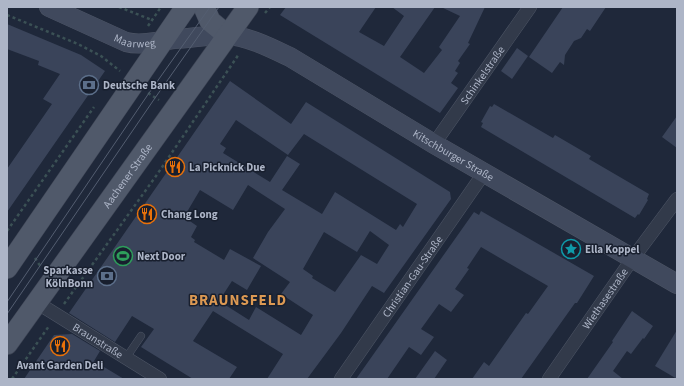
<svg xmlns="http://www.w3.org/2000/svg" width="684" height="386" font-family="'Source Sans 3',sans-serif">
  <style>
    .building { fill: #3a445a; fill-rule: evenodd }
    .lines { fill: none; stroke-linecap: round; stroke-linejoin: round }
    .lane-casing { stroke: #4d5565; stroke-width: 8 }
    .street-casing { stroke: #4d5565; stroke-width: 14 }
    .secondary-casing { stroke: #4d5565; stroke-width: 20 }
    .primary-casing { stroke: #3c4353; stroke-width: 22 }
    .path { stroke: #3b5155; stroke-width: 2.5; stroke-dasharray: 3 3; stroke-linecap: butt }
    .lane { stroke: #323a4a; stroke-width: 7 }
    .street { stroke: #323a4a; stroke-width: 13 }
    .secondary { stroke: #40495d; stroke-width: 19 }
    .primary { stroke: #50596a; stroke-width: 21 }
    .tram { stroke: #545e71; stroke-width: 1 }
    .labels { text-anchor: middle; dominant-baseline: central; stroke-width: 3; stroke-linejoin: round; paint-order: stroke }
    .street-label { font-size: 11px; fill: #adb5c7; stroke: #181f2e }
    .poi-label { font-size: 11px; font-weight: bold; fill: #adb5c7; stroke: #181f2e; text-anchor: start }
    .district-label { font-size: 15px; font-weight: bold; letter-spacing: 1px; fill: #dc9953; stroke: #181f2e }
  </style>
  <rect width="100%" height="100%" fill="#1f283a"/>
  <!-- building -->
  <g class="building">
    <polygon points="286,7 376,7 359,32 384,46 404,16 392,7 435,7 400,57 424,73 442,50 439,47 460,16 441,7 485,7 468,43 470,44 458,61 460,63 455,71 458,73 451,83 458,88 440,113 280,15"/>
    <polygon points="563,7 606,7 590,31 587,29 581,38 574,41 565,55 564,65 560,62 552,73 529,57"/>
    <polygon points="7,24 81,55 105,71 7,212 7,169 52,104 43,99 60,74 38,65 39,61 7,49"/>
    <polygon points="517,48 528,56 512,79 501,71"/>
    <path d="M 230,81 L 291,124 L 306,102 L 450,192 L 451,199 L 384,293 L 372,286 L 341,333 L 307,379 L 267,379 L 283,354 L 213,311 L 193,341 L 237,367 L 229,379 L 193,379 L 141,347 L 154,329 L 132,316 L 115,342 L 69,313 ZM 236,120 L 288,155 L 304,134 L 417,204 L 403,227 L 400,224 L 396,230 L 335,192 L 322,214 L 282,190 L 300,164 L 287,156 L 270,182 L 223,153 L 226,148 L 220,144 ZM 248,185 L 285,209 L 268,232 L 253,258 L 290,282 L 281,294 L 313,315 L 301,335 L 256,307 L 249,320 L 219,301 L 232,281 L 247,290 L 261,266 L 230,249 L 224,260 L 194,242 L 195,240 L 191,237 L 197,226 L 184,217 L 200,190 L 233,210 ZM 370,231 L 389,245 L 377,264 L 361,255 L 335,292 L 312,278 L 313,276 L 303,269 L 324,232 L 357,252 Z"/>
    <polygon points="494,104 553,138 555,135 591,156 589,159 649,194 647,199 648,200 639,215 638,214 635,218 481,127 483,123 481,122 490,106 492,107"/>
    <polygon points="677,116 677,148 662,137"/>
    <polygon points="481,211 594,276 577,303 575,303 521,379 472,379 484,362 489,366 526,313 528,314 548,286 481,247 467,268 469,269 455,289 464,295 451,312 439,304 421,329 434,337 421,355 409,347 387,379 356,379 474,212 479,215"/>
    <polygon points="632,311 653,326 644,339 643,338 631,354 627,351 613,371 623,379 587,379 613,342 612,341"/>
    <polygon points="677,330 677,379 655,366"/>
    <polygon points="72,334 100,351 94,361 124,379 24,379 54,335"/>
    <polygon points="435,351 447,360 434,379 415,379"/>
  </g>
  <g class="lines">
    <defs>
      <polyline id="lane" points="126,358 141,336"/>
      <g id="street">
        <path id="s1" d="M 434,144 L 530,7"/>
        <path id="s2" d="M 36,302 L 160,379"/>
        <path id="s3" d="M 341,379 L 484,173"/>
        <path id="s4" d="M 549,379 L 633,258 L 677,199"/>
      </g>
      <g id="secondary">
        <path id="s5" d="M 49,7 L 126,42 C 141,46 158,41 174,39 C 191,38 209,35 226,35 C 248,36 271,48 290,57 L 434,144 L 677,284"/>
      </g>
      <g id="primary">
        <polyline points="204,7 210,21 227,35"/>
        <polyline points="7,268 186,7"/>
        <path id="s6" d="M 7,344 L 248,7"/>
      </g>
    </defs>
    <!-- lane casing -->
    <use href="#lane" class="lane-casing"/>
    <!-- street casing -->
    <use href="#street" class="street-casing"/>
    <!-- secondary casing -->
    <use href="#secondary" class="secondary-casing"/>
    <!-- primary casing -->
    <use href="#primary" class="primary-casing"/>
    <!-- path -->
    <g class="path">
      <polyline points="119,7 152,20"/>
      <polyline points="265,13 270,7"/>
      <polyline points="7,15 78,44 101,56 120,71"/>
      <polyline points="148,26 161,7"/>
      <polyline points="148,93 159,100"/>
      <polyline points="7,231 94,107"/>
      <polyline points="35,258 41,267"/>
      <polyline points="64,304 156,176 239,54"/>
      <polyline points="12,379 49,326"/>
    </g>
    <!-- lane -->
    <use href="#lane" class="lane"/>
    <!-- street -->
    <use href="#street" class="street"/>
    <!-- secondary -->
    <use href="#secondary" class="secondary"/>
    <!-- primary -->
    <use href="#primary" class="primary"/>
    <!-- tram -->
    <g class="tram">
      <polyline points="7,302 149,93 210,7"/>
      <polyline points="7,314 155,98 219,7"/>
    </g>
  </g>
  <!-- icons -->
  <defs>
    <symbol id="bank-ring" viewBox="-11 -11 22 22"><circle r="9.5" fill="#181f2e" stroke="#5c6f8a" stroke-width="1.5"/><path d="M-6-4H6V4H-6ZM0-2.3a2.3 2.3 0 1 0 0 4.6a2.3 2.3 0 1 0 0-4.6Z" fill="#5c6f8a"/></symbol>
    <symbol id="restaurant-ring" viewBox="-11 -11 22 22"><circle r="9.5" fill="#181f2e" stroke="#e8710a" stroke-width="1.5"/><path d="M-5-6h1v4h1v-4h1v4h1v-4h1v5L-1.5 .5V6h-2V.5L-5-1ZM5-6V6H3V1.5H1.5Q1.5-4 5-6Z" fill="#e8710a"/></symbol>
    <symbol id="sight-ring" viewBox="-11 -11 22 22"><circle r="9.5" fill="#181f2e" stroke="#0f9aa8" stroke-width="1.5"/><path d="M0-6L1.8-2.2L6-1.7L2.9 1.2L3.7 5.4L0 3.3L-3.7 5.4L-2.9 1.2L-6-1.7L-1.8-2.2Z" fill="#0f9aa8"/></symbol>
    <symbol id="stadium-ring" viewBox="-11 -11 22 22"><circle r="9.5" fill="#181f2e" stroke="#2e9e5b" stroke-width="1.5"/><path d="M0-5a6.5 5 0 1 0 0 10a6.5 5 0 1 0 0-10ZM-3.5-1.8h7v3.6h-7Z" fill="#2e9e5b"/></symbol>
  </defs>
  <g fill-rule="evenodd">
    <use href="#bank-ring" x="78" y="74" width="22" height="22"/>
    <use href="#restaurant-ring" x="164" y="156" width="22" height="22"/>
    <use href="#restaurant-ring" x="136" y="203" width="22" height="22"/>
    <use href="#sight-ring" x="560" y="238" width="22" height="22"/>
    <use href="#stadium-ring" x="112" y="245" width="22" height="22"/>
    <use href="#bank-ring" x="96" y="265" width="22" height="22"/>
    <use href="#restaurant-ring" x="49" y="335" width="22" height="22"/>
  </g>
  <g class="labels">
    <!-- street labels -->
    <g class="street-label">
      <text stroke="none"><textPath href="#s5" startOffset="93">Maarweg</textPath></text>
      <text stroke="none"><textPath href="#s1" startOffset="84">Schinkelstraße</textPath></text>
      <text stroke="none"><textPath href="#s5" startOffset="444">Kitschburger Straße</textPath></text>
      <text stroke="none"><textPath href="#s6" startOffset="207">Aachener Straße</textPath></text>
      <text stroke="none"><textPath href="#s3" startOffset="125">Christian-Gau-Straße</textPath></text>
      <text stroke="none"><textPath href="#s4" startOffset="98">Wiethasestraße</textPath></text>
      <text stroke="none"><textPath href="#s2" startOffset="73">Braunstraße</textPath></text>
    </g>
    <!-- poi labels -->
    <g class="poi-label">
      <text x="103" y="85">Deutsche Bank</text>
      <text x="189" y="167">La Picknick Due</text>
      <text x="161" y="214">Chang Long</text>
      <text x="585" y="249">Ella Koppel</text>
      <text x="137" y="256">Next Door</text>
      <text x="93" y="270" text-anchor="end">Sparkasse<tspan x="93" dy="13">KölnBonn</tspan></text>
      <text x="60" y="365" text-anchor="middle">Avant Garden Deli</text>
    </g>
    <!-- district labels -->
    <g class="district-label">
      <text x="238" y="300">BRAUNSFELD</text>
    </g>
  </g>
  <!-- border -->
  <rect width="684" height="386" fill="none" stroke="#adb5c7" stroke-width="16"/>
</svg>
